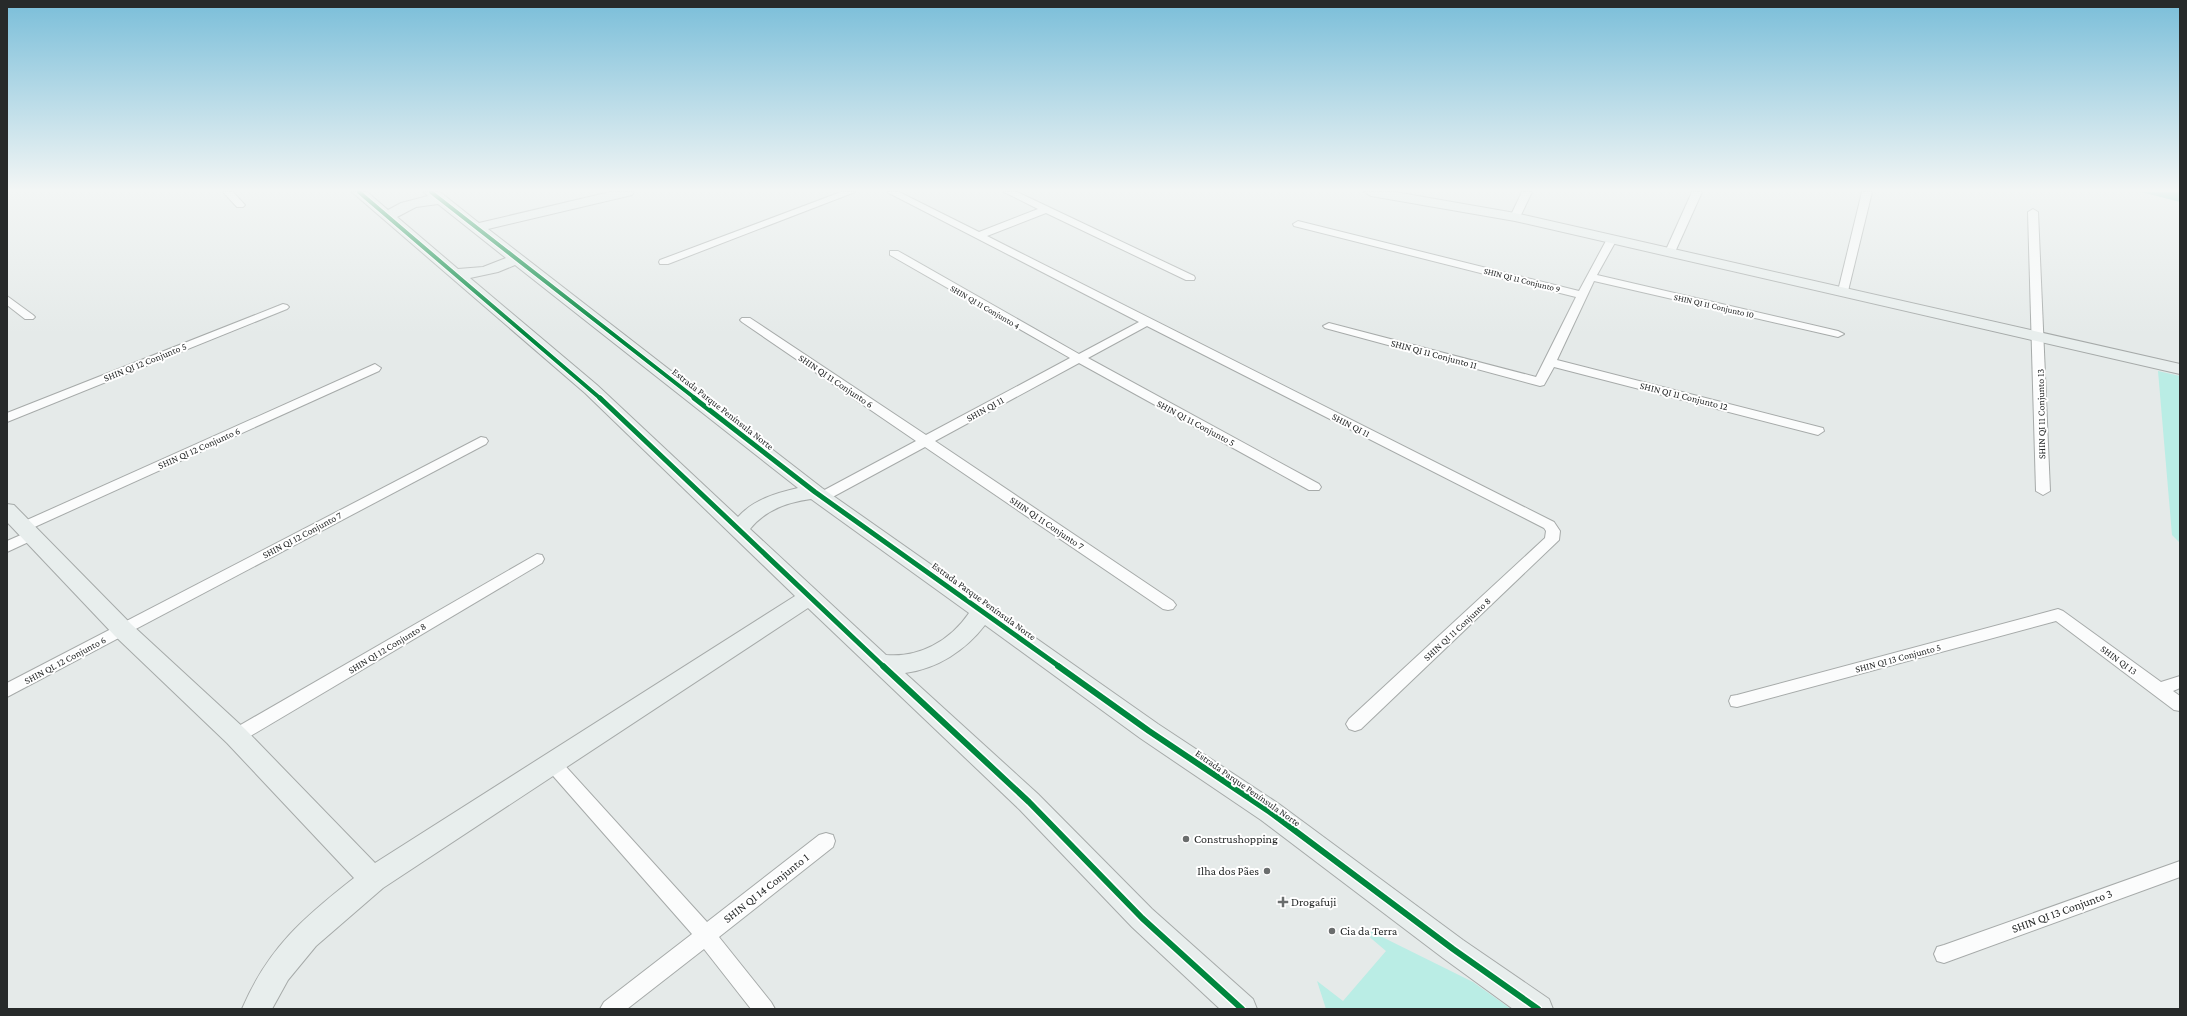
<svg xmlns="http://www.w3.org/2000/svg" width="2187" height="1016" font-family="'Crimson Pro',serif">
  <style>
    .green { fill: #baede5 }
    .water { fill: #76cdc2 }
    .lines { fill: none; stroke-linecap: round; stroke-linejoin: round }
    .street-casing { stroke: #a6aaa9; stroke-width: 2 }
    .secondary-casing { stroke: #a6aaa9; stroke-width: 2 }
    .street { fill: #fbfcfc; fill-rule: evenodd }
    .secondary { fill: #e8eeed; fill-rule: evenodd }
    .cycleway-far2-casing { stroke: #fff; stroke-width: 6 }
    .cycleway-far1-casing { stroke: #fff; stroke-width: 8 }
    .cycleway-casing { stroke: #fff; stroke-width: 9 }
    .cycleway-far2 { stroke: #00873e; stroke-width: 4 }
    .cycleway-far1 { stroke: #00873e; stroke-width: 5 }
    .cycleway { stroke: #00873e; stroke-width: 6 }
    .poi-dot { fill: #6a6d6d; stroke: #fff; stroke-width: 1.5 }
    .labels { text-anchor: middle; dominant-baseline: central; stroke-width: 4; stroke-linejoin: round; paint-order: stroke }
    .far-street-label { font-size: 9px; fill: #272a2a; stroke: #fff }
    .street-label { font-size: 10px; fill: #272a2a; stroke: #fff }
    .near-poi-label { font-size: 12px; fill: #272a2a; stroke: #fff; text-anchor: start }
    .near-street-label { font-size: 12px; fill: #272a2a; stroke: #fff }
  </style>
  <rect width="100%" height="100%" fill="#e5eae9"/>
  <!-- green -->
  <g class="green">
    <polygon points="2158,371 2180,376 2180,543 2172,535"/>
    <polygon points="1366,929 1473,982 1511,1009 1326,1009 1317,981 1343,1001 1386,951 1366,934"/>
  </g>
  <!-- water -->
  <polygon class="water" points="2141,192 2180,192 2180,202"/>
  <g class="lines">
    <defs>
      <g id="street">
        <polygon points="223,192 233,192 245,205 243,207 237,207"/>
        <polygon points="841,192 855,192 668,264 660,264 659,262 660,260"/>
        <polygon points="887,192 899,192 979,232 1038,209 1004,192 1017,192 1194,276 1195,278 1194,280 1186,280 1046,213 987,236 1554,522 1560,531 1559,540 1361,729 1355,731 1349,729 1346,724 1349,719 1545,538 1546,531 1544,528 1147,326 1088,358 1319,484 1321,487 1319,490 1309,490 1079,363 935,441 1173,601 1176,605 1173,609 1168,610 1163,609 925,447 827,500 817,500 815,497 817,494 916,441 742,322 740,320 742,318 750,318 926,435 1070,358 890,255 890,251 898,251 1079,354 1139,322"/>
        <polygon points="1522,192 1532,192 1519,219 1511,219 1510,217"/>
        <polygon points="1692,192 1702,192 1675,252 1670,255 1666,254 1665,252"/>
        <polygon points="1862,192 1872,192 1848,291 1843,294 1838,291"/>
        <polygon points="2033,209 2038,212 2050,491 2043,495 2036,491 2028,212"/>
        <polygon points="1298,221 1579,291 1607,239 1612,236 1616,237 1617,239 1597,275 1838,331 1844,334 1838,337 1594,281 1557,360 1823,428 1824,431 1818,435 1554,367 1544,385 1540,386 1325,328 1323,326 1329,323 1536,377 1576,297 1294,226 1293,224"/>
        <polygon points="7,296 33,315 35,317 33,319 25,319 7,305"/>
        <polygon points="283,304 287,305 289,307 287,309 7,422 7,413"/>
        <polygon points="375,364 381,368 379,371 28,530 18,530 16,527 18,524"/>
        <polygon points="481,437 486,438 488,441 486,444 7,697 7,683"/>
        <polygon points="30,531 35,533 37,536 35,539 7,552 7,541"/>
        <polygon points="537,554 542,555 544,559 542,563 242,741 236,743 230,741 227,736 230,731"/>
        <polygon points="2058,609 2063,611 2161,682 2180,676 2180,688 2173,691 2180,696 2180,711 2174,710 2056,621 1737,707 1731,706 1729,701 1731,696 1737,695"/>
        <polygon points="553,757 559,759 707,922 819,835 826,833 833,835 835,841 833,847 719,937 771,1002 775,1009 751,1009 704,949 627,1009 600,1009 604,1002 692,934 547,769 544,764 547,759"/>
        <polygon points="2180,861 2180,877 1944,963 1937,961 1934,954 1937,947 1944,945"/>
      </g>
      <g id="secondary">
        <path d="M 352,192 L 367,192 L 388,210 L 401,203 L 428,196 L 424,192 L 440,192 L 479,223 L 610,192 L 634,192 L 632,195 L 488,229 L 822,488 L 1158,724 L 1279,804 L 1463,940 L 1549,999 L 1553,1009 L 1513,1009 L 1443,958 L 1261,820 L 1140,738 L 985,625 C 966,650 937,669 905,673 L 1038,794 L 1152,909 L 1253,999 L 1257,1009 L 1220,1009 L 1132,927 L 1020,810 L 808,608 L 383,888 L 316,946 L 288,980 L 272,1009 L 242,1009 C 268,948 303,918 354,878 L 227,743 L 115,636 L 7,522 L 7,504 L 14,505 L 131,624 L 245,729 L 375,863 L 795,596 L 585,393 ZM 438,204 L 506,258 L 483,267 L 458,269 L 397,217 L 416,207 ZM 515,265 L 798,488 C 776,493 753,500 738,517 L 597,385 L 470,278 L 498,272 ZM 811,499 L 969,613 C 950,641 919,658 886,655 L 750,529 C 765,510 788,502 811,499 Z"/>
        <polygon points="1364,192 1395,192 1515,213 2180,364 2180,374 1515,221 1371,196"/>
      </g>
    </defs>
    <!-- street casing -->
    <use href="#street" class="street-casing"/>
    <!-- secondary casing -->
    <use href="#secondary" class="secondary-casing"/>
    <!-- street -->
    <use href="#street" class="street"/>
    <!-- secondary -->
    <use href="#secondary" class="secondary"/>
    <defs>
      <g id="cycleway-far2">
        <polyline points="359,192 601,399"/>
        <polyline points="431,192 696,399"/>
      </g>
      <g id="cycleway-far1">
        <polyline points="600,398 884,667"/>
        <polyline points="694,398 815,492 1060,667"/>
      </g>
      <g id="cycleway">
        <polyline points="883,666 1029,802 1142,918 1242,1009"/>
        <polyline points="1058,666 1149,731 1270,812 1453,949 1538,1009"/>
      </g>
    </defs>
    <!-- cycleway-far2 casing -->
    <use href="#cycleway-far2" class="cycleway-far2-casing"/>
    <!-- cycleway-far1 casing -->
    <use href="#cycleway-far1" class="cycleway-far1-casing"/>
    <!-- cycleway casing -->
    <use href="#cycleway" class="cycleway-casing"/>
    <!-- cycleway-far2 -->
    <use href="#cycleway-far2" class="cycleway-far2"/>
    <!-- cycleway-far1 -->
    <use href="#cycleway-far1" class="cycleway-far1"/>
    <!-- cycleway -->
    <use href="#cycleway" class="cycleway"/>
  </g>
  <!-- sky -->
  <linearGradient id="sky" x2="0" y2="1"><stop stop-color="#7abed9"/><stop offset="0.57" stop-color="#f3f6f5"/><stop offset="1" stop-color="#f3f6f5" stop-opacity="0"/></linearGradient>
  <rect width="2187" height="334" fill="url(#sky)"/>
  <!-- markers -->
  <g class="poi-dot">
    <circle cx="1186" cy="839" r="4"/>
    <circle cx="1267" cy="871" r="4"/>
    <path d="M1281 896h4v4h4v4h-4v4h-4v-4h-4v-4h4z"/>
    <circle cx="1332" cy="931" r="4"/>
  </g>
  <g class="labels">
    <!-- far-street labels -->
    <g class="far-street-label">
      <text transform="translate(1522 280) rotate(14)">SHIN QI 11 Conjunto 9</text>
      <text transform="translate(1714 306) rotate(13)">SHIN QI 11 Conjunto 10</text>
      <text transform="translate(985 307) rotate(30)">SHIN QI 11 Conjunto 4</text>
    </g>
    <!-- street labels -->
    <g class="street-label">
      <text transform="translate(1434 354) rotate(15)">SHIN QI 11 Conjunto 11</text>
      <text transform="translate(145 362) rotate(-22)">SHIN QI 12 Conjunto 5</text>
      <text transform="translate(836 381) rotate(34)">SHIN QI 11 Conjunto 6</text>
      <text transform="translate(1684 396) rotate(14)">SHIN QI 11 Conjunto 12</text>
      <text transform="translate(723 409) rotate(38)">Estrada Parque Península Norte</text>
      <text transform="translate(985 409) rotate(-29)">SHIN QI 11</text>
      <text transform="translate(2041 414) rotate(-91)">SHIN QI 11 Conjunto 13</text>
      <text transform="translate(1196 423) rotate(28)">SHIN QI 11 Conjunto 5</text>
      <text transform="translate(1351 425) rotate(27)">SHIN QI 11</text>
      <text transform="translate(199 448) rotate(-24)">SHIN QI 12 Conjunto 6</text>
      <text transform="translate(1047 523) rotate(34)">SHIN QI 11 Conjunto 7</text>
      <text transform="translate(302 535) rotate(-28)">SHIN QI 12 Conjunto 7</text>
      <text transform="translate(984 601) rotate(36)">Estrada Parque Península Norte</text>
      <text transform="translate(1457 629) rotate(-43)">SHIN QI 11 Conjunto 8</text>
      <text transform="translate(387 648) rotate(-31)">SHIN QI 12 Conjunto 8</text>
      <text transform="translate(1898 658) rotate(-15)">SHIN QI 13 Conjunto 5</text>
      <text transform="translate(65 660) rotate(-28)">SHIN QL 12 Conjunto 6</text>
      <text transform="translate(2119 660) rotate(36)">SHIN QI 13</text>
      <text transform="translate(1248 788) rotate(35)">Estrada Parque Península Norte</text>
    </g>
    <!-- near-poi labels -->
    <g class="near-poi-label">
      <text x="1194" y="839">Construshopping</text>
      <text x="1259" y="871" text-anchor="end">Ilha dos Pães</text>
      <text x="1291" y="902">Drogafuji</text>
      <text x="1340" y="931">Cia da Terra</text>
    </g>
    <!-- near-street labels -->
    <g class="near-street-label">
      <text transform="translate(766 888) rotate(-38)">SHIN QI 14 Conjunto 1</text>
      <text transform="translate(2062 911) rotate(-20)">SHIN QI 13 Conjunto 3</text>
    </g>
  </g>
  <!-- border -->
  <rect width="2187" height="1016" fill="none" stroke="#272a2a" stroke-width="16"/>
</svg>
